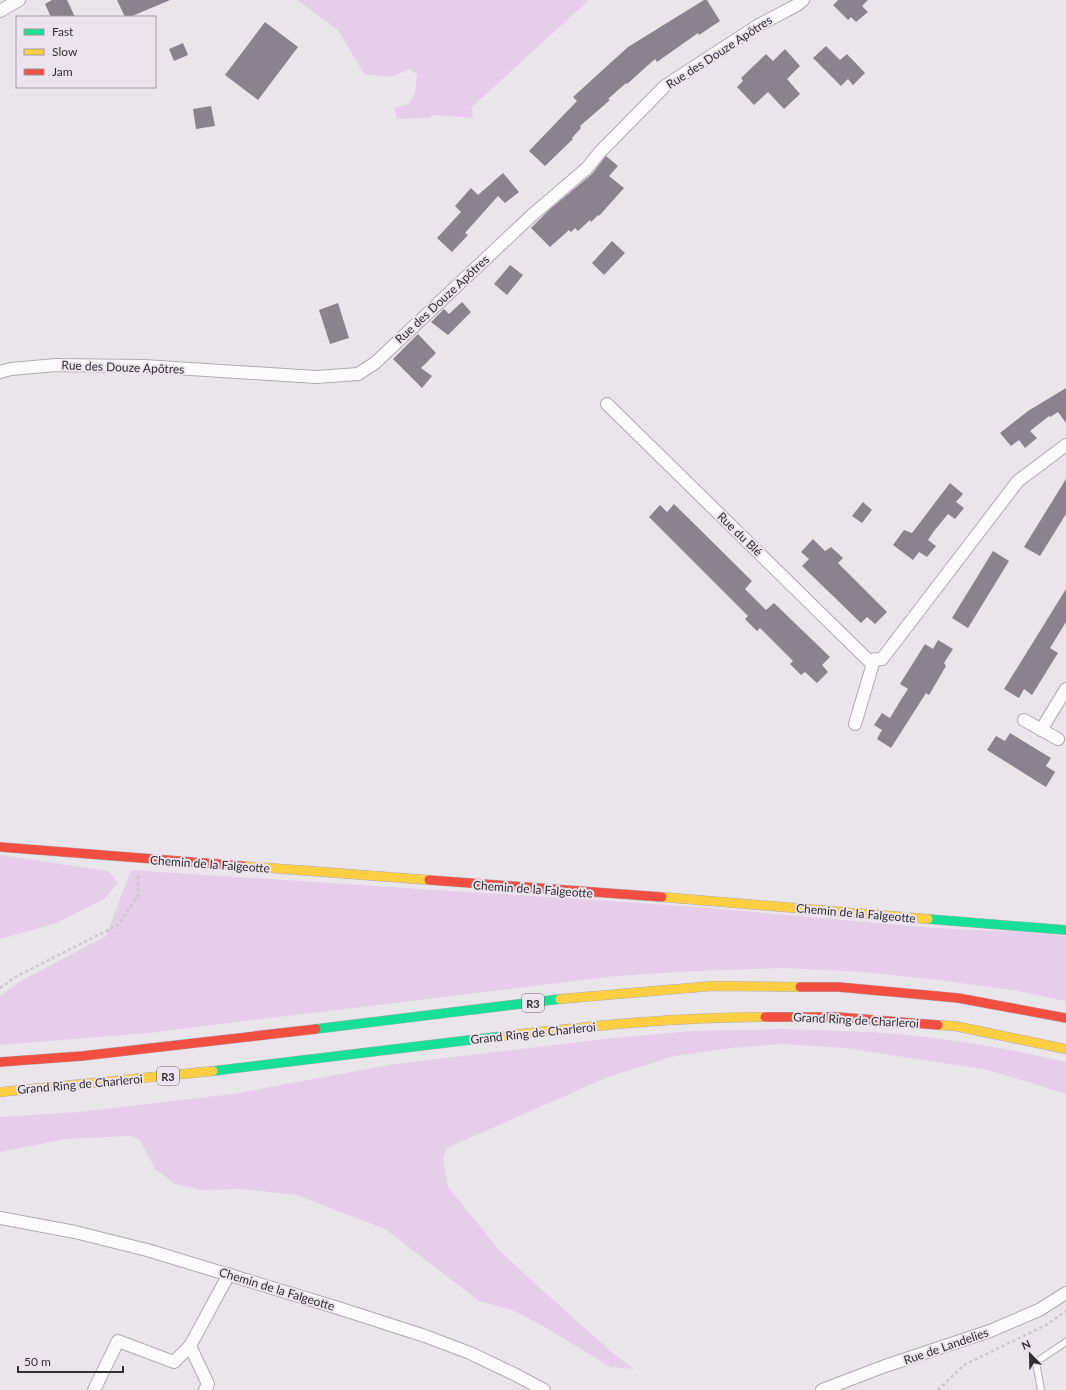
<svg xmlns="http://www.w3.org/2000/svg" width="1066" height="1390" font-family="Lato,sans-serif">
  <style>
    .green { fill: #e6ceea }
    .building { fill: #8c818e }
    .lines { fill: none; stroke-linecap: round; stroke-linejoin: round }
    .lane-casing { stroke: #afabb0; stroke-width: 8 }
    .street-casing { stroke: #afabb0; stroke-width: 14 }
    .fast-casing { stroke: #afabb0; stroke-width: 10 }
    .slow-casing { stroke: #afabb0; stroke-width: 10 }
    .jam-casing { stroke: #afabb0; stroke-width: 10 }
    .path { stroke: #c9c7c9; stroke-width: 2.5; stroke-dasharray: 3 3; stroke-linecap: butt }
    .lane { stroke: #fcfbfc; stroke-width: 6 }
    .street { stroke: #fcfbfc; stroke-width: 12 }
    .fast { stroke: #16e098; stroke-width: 9 }
    .slow { stroke: #ffcf43; stroke-width: 9 }
    .jam { stroke: #f24e42; stroke-width: 9 }
    .labels { text-anchor: middle; dominant-baseline: central; stroke-width: 4; stroke-linejoin: round; paint-order: stroke }
    .shield { fill: #ebe3ed; stroke: #6a646a; stroke-width: 1 }
    .shield-label { font-size: 11px; font-weight: bold; fill: #322e32 }
    .street-label { font-size: 12px; fill: #322e32; stroke: #ebe3ed }
  </style>
  <rect width="100%" height="100%" fill="#eae5eb"/>
  <!-- green -->
  <g class="green">
    <polygon points="297,0 589,0 472,107 471,105 473,118 434,115 429,118 397,119 394,108 409,104 415,93 417,75 411,69 390,77 364,74 338,30"/>
    <polygon points="0,855 108,871 118,883 104,899 57,923 0,939"/>
    <polygon points="131,870 699,907 934,928 1025,932 1066,936 1066,1001 1012,990 938,980 863,972 782,968 696,971 616,976 148,1033 0,1045 0,996 19,982 106,936"/>
    <path d="M 783,1029 C 813,1030 842,1031 871,1032 C 937,1036 1002,1047 1066,1062 L 1066,1094 L 988,1070 L 845,1048 L 782,1044 L 731,1048 L 675,1056 L 608,1077 L 447,1148 L 443,1159 L 448,1187 L 500,1251 L 541,1289 L 614,1354 L 634,1369 L 610,1367 L 545,1327 L 512,1310 L 479,1301 L 385,1229 L 296,1195 L 240,1189 L 201,1190 L 175,1184 L 155,1169 L 140,1140 L 131,1136 L 66,1139 L 0,1152 L 0,1117 L 78,1112 L 233,1094 L 394,1064 L 612,1038 L 692,1031 Z"/>
  </g>
  <!-- building -->
  <g class="building">
    <polygon points="52,0 67,0 75,17 51,17 45,4"/>
    <polygon points="117,0 170,0 130,17 125,17"/>
    <polygon points="704,0 707,0 720,21 699,35 698,33 657,62 655,59 627,84 626,83 608,99 610,100 580,126 581,128 572,138 573,139 545,166 529,151 577,101 573,97 628,47"/>
    <polygon points="838,0 868,0 862,6 868,12 856,22 851,17 848,20 833,5"/>
    <polygon points="265,22 298,47 258,100 225,75"/>
    <polygon points="183,43 188,55 174,61 169,49"/>
    <polygon points="826,46 840,60 847,54 865,73 853,85 848,79 841,86 813,58"/>
    <polygon points="785,49 800,66 787,79 800,94 784,109 768,92 754,105 737,87 743,81 741,78 766,54 773,61"/>
    <polygon points="211,106 215,126 196,129 193,109"/>
    <polygon points="606,156 618,166 609,176 624,188 599,216 598,215 591,222 590,220 578,231 575,228 571,232 569,230 550,247 531,228 549,210 592,174"/>
    <polygon points="503,173 519,192 505,203 498,196 465,233 468,235 452,252 437,238 461,212 455,206 471,188 478,195"/>
    <polygon points="612,241 625,253 604,275 592,263"/>
    <polygon points="510,265 523,275 507,295 494,284"/>
    <polygon points="462,302 471,312 448,335 431,322 444,309 449,314"/>
    <polygon points="338,303 349,338 330,344 319,310"/>
    <polygon points="418,334 436,353 421,368 432,376 422,388 393,359"/>
    <polygon points="1066,388 1066,423 1058,412 1050,417 1049,416 1030,431 1037,438 1025,448 1019,440 1011,446 1000,433 1028,411"/>
    <polygon points="1066,479 1066,514 1040,556 1024,547"/>
    <polygon points="950,483 963,494 956,502 964,508 955,519 948,514 934,531 928,540 936,546 927,557 919,552 913,560 893,545 904,530 912,533"/>
    <polygon points="863,502 872,510 862,523 852,516"/>
    <polygon points="674,504 752,581 745,589 766,610 774,603 830,657 822,665 828,672 817,683 805,672 801,675 790,664 793,661 760,628 757,631 745,619 748,616 649,517 660,505 667,512"/>
    <polygon points="813,539 825,551 831,547 843,558 838,563 887,612 875,624 867,617 861,623 802,566 809,559 801,552"/>
    <polygon points="993,551 1009,561 968,628 952,618"/>
    <polygon points="1066,589 1066,622 1050,648 1058,653 1032,695 1024,689 1019,698 1004,689"/>
    <polygon points="938,640 953,649 944,663 946,666 929,695 926,693 891,748 877,739 882,730 874,725 882,713 890,718 902,698 908,689 900,684 925,644 933,649"/>
    <polygon points="1010,733 1051,758 1046,766 1055,772 1046,787 987,750 996,736 1005,741"/>
  </g>
  <g class="lines">
    <defs>
      <polyline id="lane" points="1041,1390 1036,1362 1066,1342"/>
      <g id="street">
        <polyline points="0,11 19,0"/>
        <polyline points="0,372 11,369 56,365 144,366 316,377 358,374 375,363 531,216 587,168 599,153 665,86 757,26 797,5 803,0"/>
        <polyline points="607,404 868,660 882,659 1018,481 1066,445"/>
        <polyline points="1024,720 1058,739"/>
        <polyline points="855,724 874,660"/>
        <polyline points="1041,730 1066,689"/>
        <polyline points="0,1218 75,1232 147,1250 335,1307 425,1336 470,1353 516,1375 544,1390"/>
        <polyline points="190,1346 208,1384 205,1390"/>
        <polyline points="94,1390 118,1341 174,1362 190,1346 229,1274"/>
        <polyline points="822,1390 885,1366 990,1331 1039,1310 1066,1293"/>
      </g>
      <g id="fast">
        <polyline points="928,919 1066,930"/>
        <polyline points="316,1029 560,999"/>
        <polyline points="213,1071 503,1036"/>
      </g>
      <g id="slow">
        <polyline points="243,866 429,880"/>
        <polyline points="662,897 928,919"/>
        <polyline points="560,999 712,986 800,987"/>
        <polyline points="938,1025 955,1026 1066,1049"/>
        <path d="M 503,1036 C 590,1026 677,1017 765,1017"/>
        <polyline points="0,1092 213,1071"/>
      </g>
      <g id="jam">
        <polyline points="0,847 243,866"/>
        <polyline points="429,880 662,897"/>
        <polyline points="800,987 839,987 958,998 1066,1018"/>
        <polyline points="765,1017 838,1017 938,1025"/>
        <polyline points="0,1062 82,1056 316,1029"/>
      </g>
    </defs>
    <!-- lane casing -->
    <use href="#lane" class="lane-casing"/>
    <!-- street casing -->
    <use href="#street" class="street-casing"/>
    <!-- fast casing -->
    <use href="#fast" class="fast-casing"/>
    <!-- slow casing -->
    <use href="#slow" class="slow-casing"/>
    <!-- jam casing -->
    <use href="#jam" class="jam-casing"/>
    <!-- path -->
    <g class="path">
      <polyline points="0,988 17,976 118,925 138,896 138,873"/>
      <polyline points="938,1390 964,1365 1046,1325 1066,1311"/>
    </g>
    <!-- lane -->
    <use href="#lane" class="lane"/>
    <!-- street -->
    <use href="#street" class="street"/>
    <!-- fast -->
    <use href="#fast" class="fast"/>
    <!-- slow -->
    <use href="#slow" class="slow"/>
    <!-- jam -->
    <use href="#jam" class="jam"/>
  </g>
  <g class="labels">
    <!-- shield labels -->
    <g class="shield">
      <rect x="522" y="994" width="22" height="18" rx="3"/>
      <rect x="157" y="1067" width="22" height="18" rx="3"/>
    </g>
    <g class="shield-label">
      <text x="533" y="1003">R3</text>
      <text x="168" y="1076">R3</text>
    </g>
    <!-- street labels -->
    <g class="street-label">
      <text transform="translate(719 52) rotate(-33)">Rue des Douze Apôtres</text>
      <text transform="translate(442 299) rotate(-43)">Rue des Douze Apôtres</text>
      <text transform="translate(123 367) rotate(2)">Rue des Douze Apôtres</text>
      <text transform="translate(740 534) rotate(44)">Rue du Blé</text>
      <text transform="translate(210 864) rotate(4)">Chemin de la Falgeotte</text>
      <text transform="translate(533 889) rotate(4)">Chemin de la Falgeotte</text>
      <text transform="translate(856 913) rotate(5)">Chemin de la Falgeotte</text>
      <text transform="translate(856 1020) rotate(3)">Grand Ring de Charleroi</text>
      <text transform="translate(533 1033) rotate(-6)">Grand Ring de Charleroi</text>
      <text transform="translate(80 1084) rotate(-5)">Grand Ring de Charleroi</text>
      <text transform="translate(277 1289) rotate(17)">Chemin de la Falgeotte</text>
      <text transform="translate(946 1346) rotate(-19)">Rue de Landelies</text>
    </g>
  </g>
  <!-- legend -->
  <rect x="16" y="16" width="140" height="72" fill="#ebe3ed" stroke="#a19ba2"/>
  <rect x="24" y="29" width="20" height="6" fill="#16e098" stroke="#a19ba2"/>
  <text x="52" y="36" font-size="12" fill="#322e32">Fast</text>
  <rect x="24" y="49" width="20" height="6" fill="#ffcf43" stroke="#a19ba2"/>
  <text x="52" y="56" font-size="12" fill="#322e32">Slow</text>
  <rect x="24" y="69" width="20" height="6" fill="#f24e42" stroke="#a19ba2"/>
  <text x="52" y="76" font-size="12" fill="#322e32">Jam</text>
  <!-- north arrow -->
  <g transform="translate(1030 1354) rotate(337)" stroke="#ebe3ed" stroke-width="3" paint-order="stroke">
  <path d="M0-3L7 15L0 10L-7 15Z" fill="#322e32"/>
  <text y="-6" font-size="11" font-weight="bold" text-anchor="middle" fill="#322e32">N</text>
  </g>
  <!-- scale -->
  <path d="M18 1366v6h105v-6" fill="none" stroke="#322e32" stroke-width="2"/>
  <text x="24" y="1366" font-size="12" fill="#322e32" stroke="#ebe3ed" stroke-width="3" paint-order="stroke">50 m</text>
</svg>
